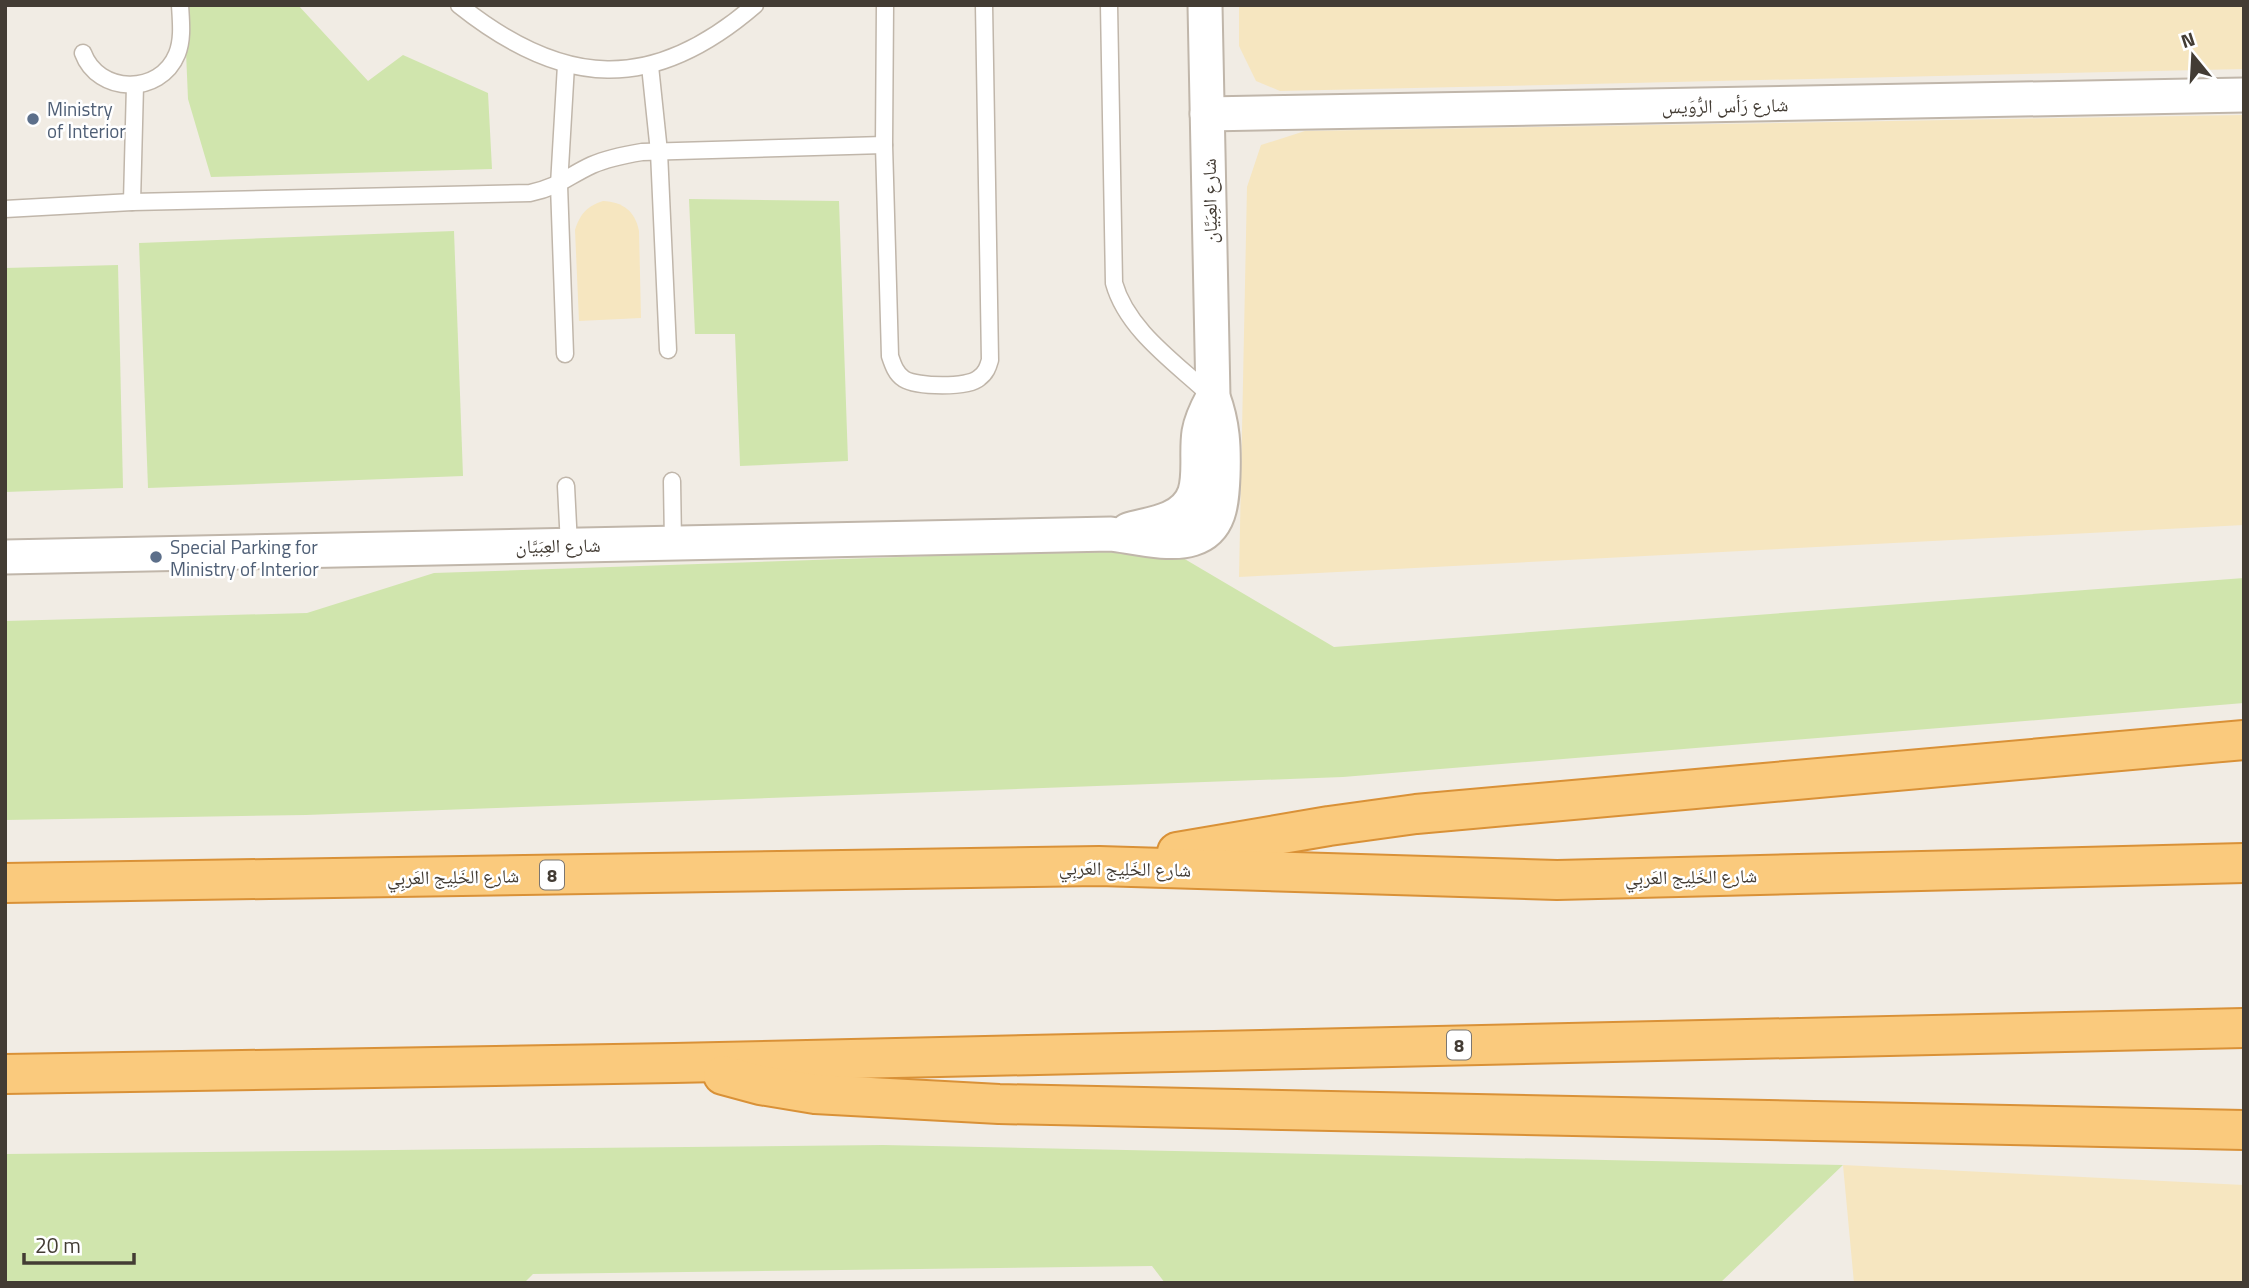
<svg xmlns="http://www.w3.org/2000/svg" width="2249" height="1288" font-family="'Titillium Web','Noto Naskh Arabic',sans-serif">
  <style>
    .green { fill: #d0e5ad }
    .sand { fill: #f6e6c0 }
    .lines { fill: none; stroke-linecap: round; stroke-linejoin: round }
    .service-casing { stroke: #c0b6aa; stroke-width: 19 }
    .minor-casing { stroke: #c0b6aa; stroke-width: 37 }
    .trunk-casing { stroke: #d99137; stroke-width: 42 }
    .service { stroke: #fff; stroke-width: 16 }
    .minor { stroke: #fff; stroke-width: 33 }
    .trunk { stroke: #faca7d; stroke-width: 38 }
    .service-dot { fill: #5c6f8a; stroke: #fff; stroke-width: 2.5 }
    .labels { text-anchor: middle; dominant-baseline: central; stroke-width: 5; stroke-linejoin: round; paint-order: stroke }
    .shield { fill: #fff; stroke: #7b7671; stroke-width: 2 }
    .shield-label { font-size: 18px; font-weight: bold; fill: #433c34 }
    .street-label { font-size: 19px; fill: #433c34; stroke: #fff }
    .service-label { font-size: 19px; fill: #4e5e75; stroke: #fff; text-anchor: start }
  </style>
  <rect width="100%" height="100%" fill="#f1ece4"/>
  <!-- green -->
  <g class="green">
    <polygon points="184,5 298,5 368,81 403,55 488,93 492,169 211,177 188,99"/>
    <polygon points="689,199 839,201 848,461 740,466 735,334 695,334"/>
    <polygon points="454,231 463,476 148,488 139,243"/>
    <polygon points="118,265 123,488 5,492 5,268"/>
    <polygon points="1166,548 1334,647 2244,578 2244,703 1343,777 306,815 5,820 5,621 307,613 434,573"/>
    <polygon points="883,1145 1843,1165 1720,1283 1165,1283 1152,1266 533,1274 524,1283 5,1283 5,1154"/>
  </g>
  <!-- sand -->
  <g class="sand">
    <polygon points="1239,5 2244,5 2244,69 1280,91 1256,81 1239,46"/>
    <polygon points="2244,115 2244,525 1239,577 1247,187 1261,145 1305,131"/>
    <path d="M 603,201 C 623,202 635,211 639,231 L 641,318 L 579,321 L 575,230 C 580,214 587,206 603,201 Z"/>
    <polygon points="1843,1165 2244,1185 2244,1283 1854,1283"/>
  </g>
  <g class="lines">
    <defs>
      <g id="service">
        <path d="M 459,5 C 563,88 652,94 755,5"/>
        <path d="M 885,5 L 884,145 L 890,356 C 893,365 896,374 904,379 C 917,387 968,388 979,378 C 986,373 988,367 990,360 L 984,5"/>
        <path d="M 1109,5 L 1114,283 C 1127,330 1176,363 1210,395"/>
        <path d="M 83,53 C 98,94 160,96 177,54 C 183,39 181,22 180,5"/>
        <polyline points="650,66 659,152 668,350"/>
        <polyline points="132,202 135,85"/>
        <path d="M 5,209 L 132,202 L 530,193 C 559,187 568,176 592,165 C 608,158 624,155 642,152 L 884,145"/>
        <polyline points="565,354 559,185 566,65"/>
        <polyline points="672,481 673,543"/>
        <polyline points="566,486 569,545"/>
      </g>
      <g id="minor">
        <polyline points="1207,114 2244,95"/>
        <path d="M 1128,530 C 1141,526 1157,524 1170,518 C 1209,501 1194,464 1199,432 C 1201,420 1207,408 1213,397"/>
        <path d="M 5,557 L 1111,534 C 1134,537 1171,546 1192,539 C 1221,530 1222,502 1223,476 C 1224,447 1223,424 1213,397 L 1205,5"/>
      </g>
      <g id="trunk">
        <polyline points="1177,852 1329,826 1416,814 2244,740"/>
        <polyline points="5,883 1099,866 1557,880 2244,863"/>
        <polyline points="5,1074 674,1063 2244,1028"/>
        <polyline points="723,1075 760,1085 815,1094 999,1104 2244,1130"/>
      </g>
    </defs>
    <!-- service casing -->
    <use href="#service" class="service-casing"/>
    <!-- minor casing -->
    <use href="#minor" class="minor-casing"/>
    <!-- trunk casing -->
    <use href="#trunk" class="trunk-casing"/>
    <!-- service -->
    <use href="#service" class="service"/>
    <!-- minor -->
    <use href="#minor" class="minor"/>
    <!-- trunk -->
    <use href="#trunk" class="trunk"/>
  </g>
  <!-- markers -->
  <g class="service-dot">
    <circle cx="33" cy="119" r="7"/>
    <circle cx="156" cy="557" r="7"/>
  </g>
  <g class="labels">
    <!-- shield labels -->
    <g class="shield">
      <rect x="540" y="860.5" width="24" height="29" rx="5"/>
      <rect x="1447" y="1030.5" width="24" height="29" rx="5"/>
    </g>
    <g class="shield-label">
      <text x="552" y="875">8</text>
      <text x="1459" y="1045">8</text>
    </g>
    <!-- street labels -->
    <g class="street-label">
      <text transform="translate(1725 105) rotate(-1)">شارع رَأس الرُّوَيس</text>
      <text transform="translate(1209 201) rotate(-91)">شارع العِبَيَّان</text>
      <text transform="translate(558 545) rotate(-1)">شارع العِبَيَّان</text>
      <text transform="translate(1125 868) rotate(1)">شارع الخَلِيج العَربِي</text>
      <text transform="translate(453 876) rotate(-1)">شارع الخَلِيج العَربِي</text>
      <text transform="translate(1691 876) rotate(-1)">شارع الخَلِيج العَربِي</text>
    </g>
    <!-- service labels -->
    <g class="service-label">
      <text x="47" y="108">Ministry<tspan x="47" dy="22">of Interior</tspan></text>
      <text x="170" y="546">Special Parking for<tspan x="170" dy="22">Ministry of Interior</tspan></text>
    </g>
  </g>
  <!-- border -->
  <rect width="2249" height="1288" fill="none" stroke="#433c34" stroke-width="14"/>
  <!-- north arrow -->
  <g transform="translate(2193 56) rotate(342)" stroke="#ffffff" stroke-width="5" paint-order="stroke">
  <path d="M0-5L12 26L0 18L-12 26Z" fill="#433c34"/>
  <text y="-10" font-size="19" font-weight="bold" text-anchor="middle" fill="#433c34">N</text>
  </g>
  <!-- scale -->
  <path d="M24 1253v10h110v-10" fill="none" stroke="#433c34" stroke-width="3.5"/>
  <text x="35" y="1253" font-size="21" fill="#433c34" stroke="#ffffff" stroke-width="5" paint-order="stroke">20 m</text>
</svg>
